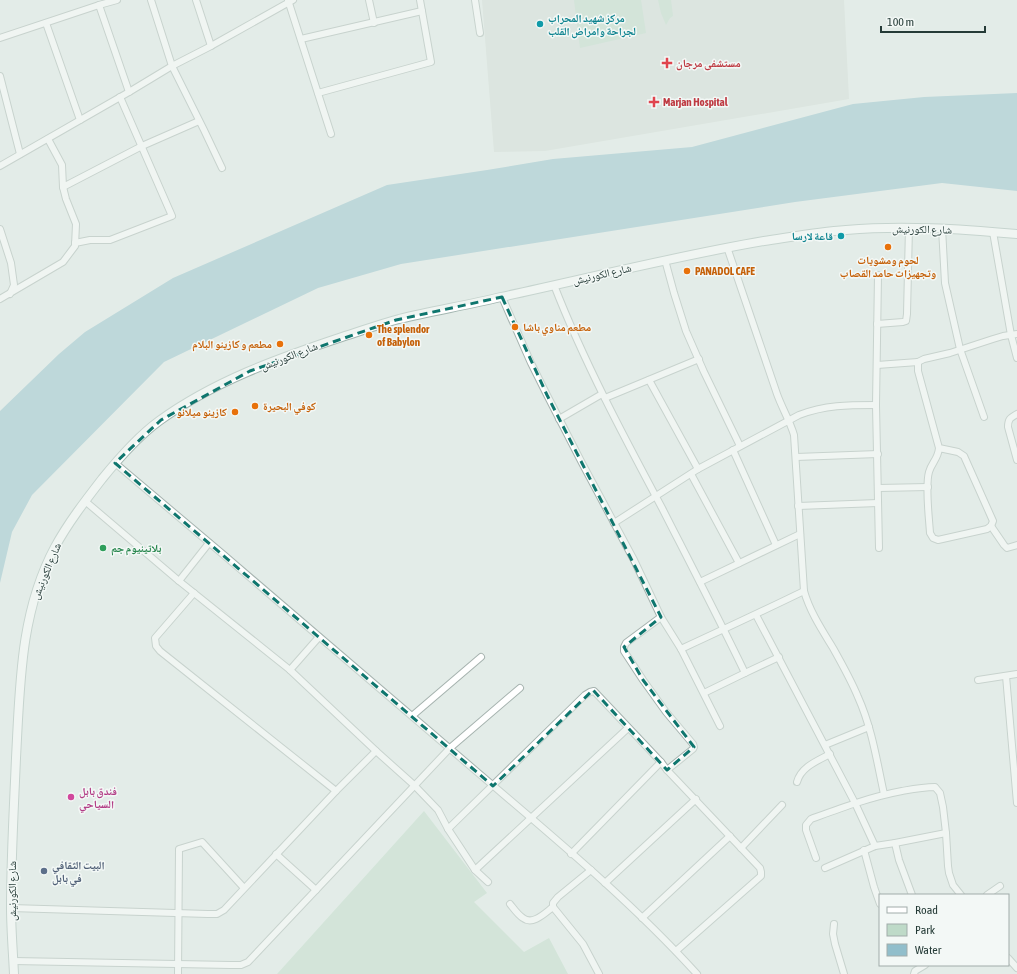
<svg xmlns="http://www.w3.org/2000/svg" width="1017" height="974" font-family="'Asap Condensed','Noto Naskh Arabic',sans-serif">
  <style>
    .built { fill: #d2dbd7 }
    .green { fill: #bedac8 }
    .water { fill: #91becb }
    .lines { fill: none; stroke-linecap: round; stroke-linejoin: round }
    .street-casing { stroke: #a6b3af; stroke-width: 8 }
    .secondary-casing { stroke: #a3b6b1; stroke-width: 10 }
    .street { stroke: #fff; stroke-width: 6 }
    .secondary { stroke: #fff; stroke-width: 8 }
    .marked { fill: none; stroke: #0f766e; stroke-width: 3; stroke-dasharray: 8 5; stroke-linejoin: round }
    .culture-dot { fill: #0f9aa8; stroke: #f3f8f6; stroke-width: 1.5 }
    .health-dot { fill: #e0444e; stroke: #f3f8f6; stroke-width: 1.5 }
    .food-dot { fill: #e8710a; stroke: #f3f8f6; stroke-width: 1.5 }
    .leisure-dot { fill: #2e9e5b; stroke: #f3f8f6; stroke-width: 1.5 }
    .hotel-dot { fill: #d1479c; stroke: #f3f8f6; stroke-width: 1.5 }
    .service-dot { fill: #5c6f8a; stroke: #f3f8f6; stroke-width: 1.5 }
    .labels { text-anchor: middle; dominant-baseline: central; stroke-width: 3; stroke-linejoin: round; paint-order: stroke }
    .culture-label { font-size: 11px; font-weight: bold; fill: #0d838f; stroke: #f3f8f6; text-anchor: start }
    .health-label { font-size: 11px; font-weight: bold; fill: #be3a42; stroke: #f3f8f6; text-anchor: start }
    .street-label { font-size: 11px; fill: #253b37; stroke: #f3f8f6 }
    .food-label { font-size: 11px; font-weight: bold; fill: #c56008; stroke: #f3f8f6; text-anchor: start }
    .leisure-label { font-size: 11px; font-weight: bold; fill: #27864d; stroke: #f3f8f6; text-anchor: start }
    .hotel-label { font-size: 11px; font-weight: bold; fill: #b23c85; stroke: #f3f8f6; text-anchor: start }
    .service-label { font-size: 11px; font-weight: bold; fill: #4e5e75; stroke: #f3f8f6; text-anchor: start }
  </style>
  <rect width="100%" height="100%" fill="#e3ece8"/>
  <!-- built -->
  <polygon class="built" points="482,0 844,0 849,99 545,151 494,152"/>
  <!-- green -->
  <g class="green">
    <polygon points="574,0 641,0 646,33 580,48"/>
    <polygon points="658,0 671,0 673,16 670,18 666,25 661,13"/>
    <polygon points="424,811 487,893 474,902 524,952 549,938 568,974 277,974"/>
  </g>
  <!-- water -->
  <polygon class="water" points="1017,93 1017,191 942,183 795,202 401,264 318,288 164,362 32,495 12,532 0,583 0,411 59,354 85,332 173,278 387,185 487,170 553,159 692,147 853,104 924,97"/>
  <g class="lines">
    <defs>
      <g id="street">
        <polyline points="151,0 172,66 204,130 222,168"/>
        <polyline points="196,0 211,46"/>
        <polyline points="288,0 331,134"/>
        <polyline points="369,0 374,23"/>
        <polyline points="475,0 480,33"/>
        <polyline points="99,5 129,92"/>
        <polyline points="46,23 80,120"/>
        <polyline points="0,38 99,5 117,0"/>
        <polyline points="301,39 422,11"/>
        <polyline points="0,76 20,154"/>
        <polyline points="318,93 431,62 420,0"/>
        <polyline points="48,139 62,165 63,187 142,146 199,121"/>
        <polyline points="0,166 129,92 172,66 211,46 293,0"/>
        <polyline points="942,228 945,283 960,349 984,417"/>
        <polyline points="0,229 11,263 14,285 10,294"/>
        <polyline points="993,232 1011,335 1017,358"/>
        <polyline points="75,243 90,240 110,240 172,216 120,97"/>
        <path d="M 727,247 L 777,394 C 782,408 790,421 794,435 L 804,591 C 810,612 822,630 833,648 C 842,664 851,680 858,697 C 872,728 877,762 884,794"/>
        <polyline points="665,260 674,293 686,331 704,372 740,446"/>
        <polyline points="878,275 876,405 879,548"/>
        <path d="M 554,285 C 584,362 623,435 662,508 C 690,563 718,617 745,673"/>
        <polyline points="502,297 531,363 547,395 582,463 634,560 661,617 681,649 720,726"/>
        <polyline points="0,299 63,262 75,246 76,224 66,199 63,187"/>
        <polyline points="877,324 903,322 906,321 907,314 909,227"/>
        <polyline points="877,365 918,362"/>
        <polyline points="649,380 698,469"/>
        <polyline points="605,398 699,359"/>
        <path d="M 1017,414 C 1010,418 1008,419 1008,427 L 1017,460"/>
        <polyline points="559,419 602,394"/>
        <path d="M 939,448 L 958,452 L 964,456 L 993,521 L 991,526 L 987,529 L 938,540 L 933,538 L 930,533 C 929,517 925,486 929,472 C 932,462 938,459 939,448 L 918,371 L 918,362 L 924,359 L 950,353 L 993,339 L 1003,336 L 1017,334"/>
        <polyline points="733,450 776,545"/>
        <polyline points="796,457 878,454"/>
        <path d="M 115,463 C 236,565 357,668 476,771 C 552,836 630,900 697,974"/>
        <polyline points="691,474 739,563"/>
        <polyline points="878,488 928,487"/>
        <polyline points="85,501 179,581 290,670 376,751 414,785 438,810 448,829 475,870 488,882"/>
        <polyline points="798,506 878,503"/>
        <path d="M 614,523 L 698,469 L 799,415 C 825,405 848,405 876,405"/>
        <polyline points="991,526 1004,545 1007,548 1017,545"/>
        <polyline points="179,581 209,543"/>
        <polyline points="700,582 800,534"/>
        <polyline points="194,593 155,638 156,646 160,651 336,791"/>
        <polyline points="756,615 855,803 875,846"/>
        <polyline points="661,617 626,643 624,647 624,651 643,680 666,712 693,744 694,747 693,749 667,770"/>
        <path d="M 681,649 C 722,630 763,611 804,591"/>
        <polyline points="290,670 319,637"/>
        <polyline points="1006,676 1017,803"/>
        <polyline points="978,680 1017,674"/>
        <polyline points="704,693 745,673 779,657"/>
        <polyline points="412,716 481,657"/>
        <polyline points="825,745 869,727"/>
        <path d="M 797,782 C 801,767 817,761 830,754"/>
        <polyline points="448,829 585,695 590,692 594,691 661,762 667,770 760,868 761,872 761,876 676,951"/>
        <polyline points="895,843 899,860 912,895"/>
        <polyline points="741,848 782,805"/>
        <polyline points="864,850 874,887 880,904"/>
        <polyline points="276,854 316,890"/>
        <polyline points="571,854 661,762"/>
        <path d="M 816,858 L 806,830 L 806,825 L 811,819 C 841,808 870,797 902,791 C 913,789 923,787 935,787 L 940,793 L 943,807 L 946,833 L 948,866 L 949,873 L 953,885 L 961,895"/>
        <polyline points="825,868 875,846 895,843 946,833"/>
        <polyline points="475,870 628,728"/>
        <polyline points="591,870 558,897 553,903 553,907 583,944 599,974"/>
        <polyline points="605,883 696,799"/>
        <polyline points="987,895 1000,886"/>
        <path d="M 510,904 C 514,909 518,915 523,918 C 533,926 546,912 553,907"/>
        <polyline points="11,908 208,914 217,914 224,910 336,791 376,751"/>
        <polyline points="642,918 730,836"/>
        <polyline points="834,924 833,934 835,944 844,974"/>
        <polyline points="1008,958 1017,968"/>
        <polyline points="13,961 231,965 241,965 248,962 450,748 520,688"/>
        <polyline points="178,974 179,849 202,842 244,888"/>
        <polyline points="914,974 915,971 925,965"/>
      </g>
      <path id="secondary" d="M 14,974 C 13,952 11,929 11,907 C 11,857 14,807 16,758 C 20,685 20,612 55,547 C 68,523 85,501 102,479 C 119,458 137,437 159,421 C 214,381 279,358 342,337 C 361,331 380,324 399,319 C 433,311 467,305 501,297 C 589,278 676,256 764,241 C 791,237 818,232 846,230 C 903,225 960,229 1017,234"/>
    </defs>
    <!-- street casing -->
    <use href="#street" class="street-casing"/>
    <!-- secondary casing -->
    <use href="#secondary" class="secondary-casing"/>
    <!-- street -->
    <use href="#street" class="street"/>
    <!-- secondary -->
    <use href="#secondary" class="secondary"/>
  </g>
  <!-- marked area -->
  <path d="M0 0H1017V974H0ZM 502,297 L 547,395 L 661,617 L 624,647 L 643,680 L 694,747 L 667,770 L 593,690 L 493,786 L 115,463 L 161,420 L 250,371 L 396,320 Z" fill="#e3ece8" fill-opacity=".55" fill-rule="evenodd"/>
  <path class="marked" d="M 502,297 L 547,395 L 661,617 L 624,647 L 643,680 L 694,747 L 667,770 L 593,690 L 493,786 L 115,463 L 161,420 L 250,371 L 396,320 Z"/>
  <!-- markers -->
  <g class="culture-dot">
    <circle cx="540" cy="24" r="4"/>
    <circle cx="841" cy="236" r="4"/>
  </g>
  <g class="health-dot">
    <path d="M665 57h4v4h4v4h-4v4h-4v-4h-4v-4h4z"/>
    <path d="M652 96h4v4h4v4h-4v4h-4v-4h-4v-4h4z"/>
  </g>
  <g class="food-dot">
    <circle cx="888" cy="247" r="4"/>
    <circle cx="687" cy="271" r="4"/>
    <circle cx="515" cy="327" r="4"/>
    <circle cx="369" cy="335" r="4"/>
    <circle cx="280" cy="344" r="4"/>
    <circle cx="255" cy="406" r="4"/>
    <circle cx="235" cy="412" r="4"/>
  </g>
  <circle class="leisure-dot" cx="103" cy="548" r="4"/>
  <circle class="hotel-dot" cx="71" cy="797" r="4"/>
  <circle class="service-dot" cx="44" cy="871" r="4"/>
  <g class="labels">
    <!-- culture labels -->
    <g class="culture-label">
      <text x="548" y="18">مركز شهيد المحراب<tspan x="548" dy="13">لجراحة وامراض القلب</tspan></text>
      <text x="833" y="236" text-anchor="end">قاعة لارسا</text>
    </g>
    <!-- health labels -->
    <g class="health-label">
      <text x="676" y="63">مستشفى مرجان</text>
      <text x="663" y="102">Marjan Hospital</text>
    </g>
    <!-- street labels -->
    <g class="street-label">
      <text transform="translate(922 229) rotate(1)">شارع الكورنيش</text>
      <text transform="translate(602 274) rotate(-13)">شارع الكورنيش</text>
      <text transform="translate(289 356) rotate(-21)">شارع الكورنيش</text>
      <text transform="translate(46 571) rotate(-67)">شارع الكورنيش</text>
      <text transform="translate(12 891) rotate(-90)">شارع الكورنيش</text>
    </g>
    <!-- food labels -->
    <g class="food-label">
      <text x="888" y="260" text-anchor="middle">لحوم ومشويات<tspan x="888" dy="13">وتجهيزات حامد القصاب</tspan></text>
      <text x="695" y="271">PANADOL CAFE</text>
      <text x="523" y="327">مطعم مناوي باشا</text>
      <text x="377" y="329">The splendor<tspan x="377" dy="13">of Babylon</tspan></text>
      <text x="272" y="344" text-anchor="end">مطعم و كازينو البلام</text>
      <text x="263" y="406">كوفي البحيرة</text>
      <text x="227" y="412" text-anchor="end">كازينو ميلانو</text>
    </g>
    <!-- leisure labels -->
    <g class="leisure-label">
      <text x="111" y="548">بلاتينيوم جم</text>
    </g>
    <!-- hotel labels -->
    <g class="hotel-label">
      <text x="79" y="791">فندق بابل<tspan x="79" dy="13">السياحي</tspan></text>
    </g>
    <!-- service labels -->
    <g class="service-label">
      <text x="52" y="865">البيت الثقافي<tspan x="52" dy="13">في بابل</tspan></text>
    </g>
  </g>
  <!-- legend -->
  <rect x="879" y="894" width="130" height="72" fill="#f3f8f6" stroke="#a1acaa"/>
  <rect x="887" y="907" width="20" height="6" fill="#ffffff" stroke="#a1acaa"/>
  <text x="915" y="914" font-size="12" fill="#253b37">Road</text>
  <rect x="887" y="924" width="20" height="12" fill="#bedac8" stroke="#a1acaa"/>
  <text x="915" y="934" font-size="12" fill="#253b37">Park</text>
  <rect x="887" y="944" width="20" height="12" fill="#91becb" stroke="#a1acaa"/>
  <text x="915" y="954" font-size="12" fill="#253b37">Water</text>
  <!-- scale -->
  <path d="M881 26v6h104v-6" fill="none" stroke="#253b37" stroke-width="2"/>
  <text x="887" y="26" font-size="12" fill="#253b37" stroke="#f3f8f6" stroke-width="3" paint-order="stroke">100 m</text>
</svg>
